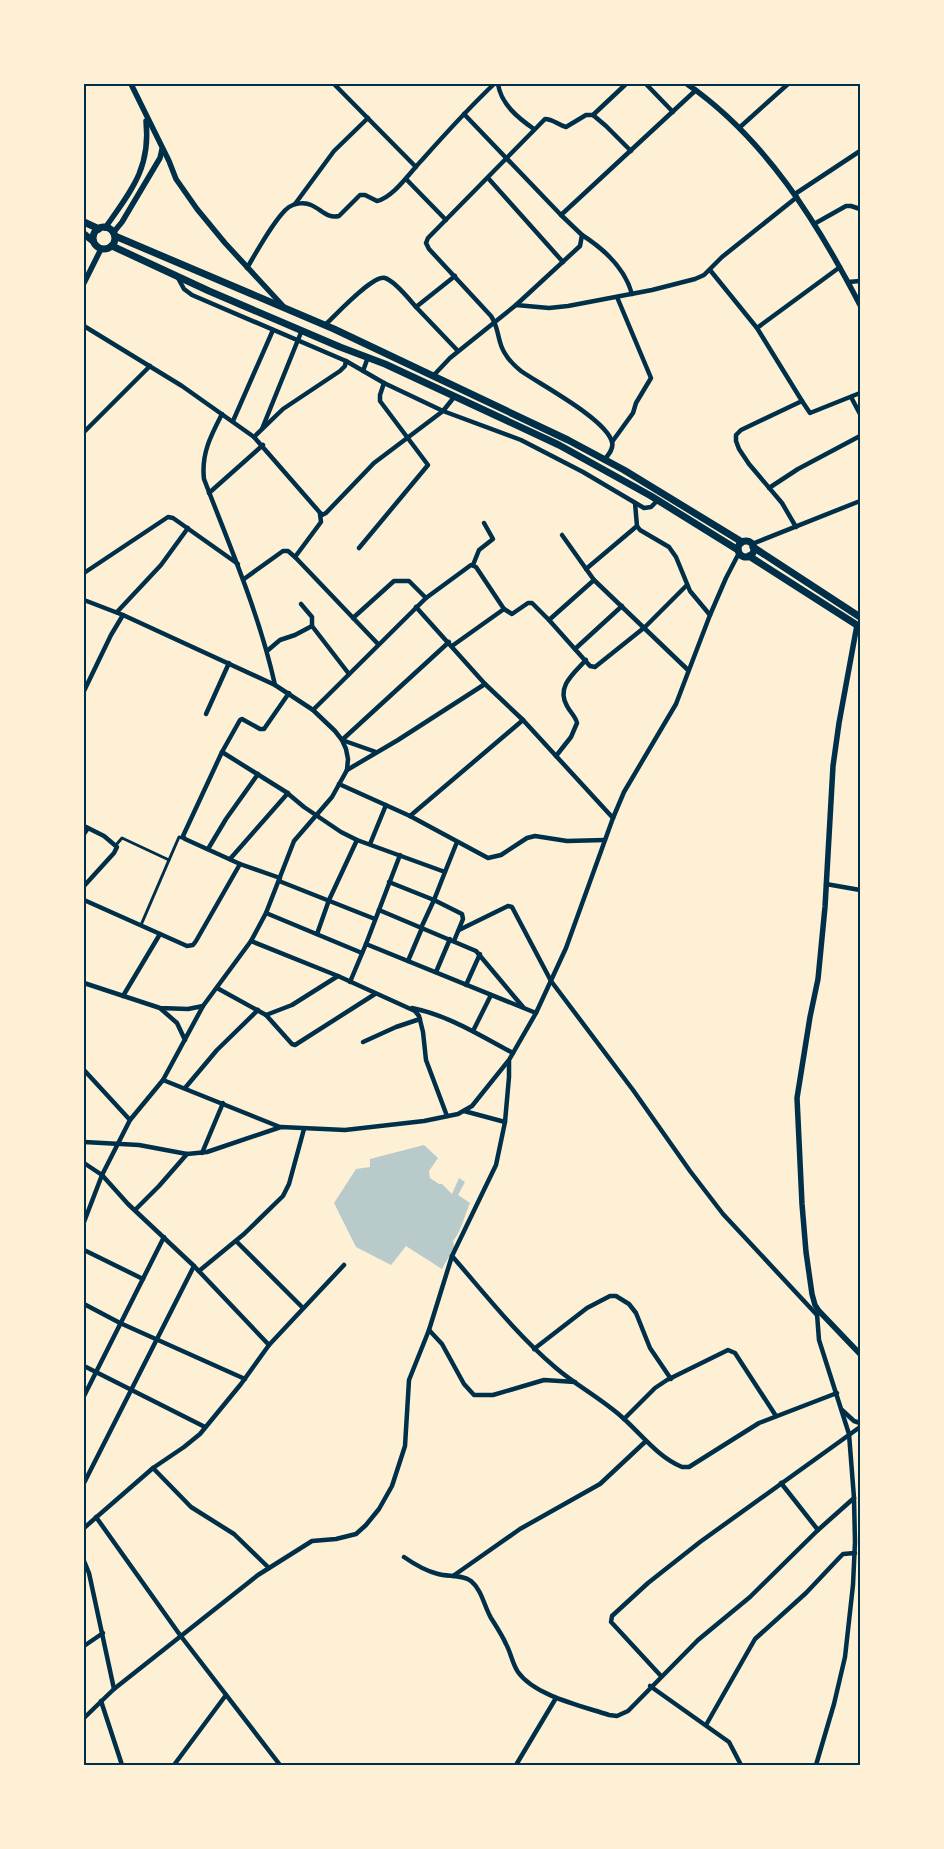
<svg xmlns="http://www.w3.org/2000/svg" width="944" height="1849" font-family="Barlow,sans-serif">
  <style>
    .green { fill: #b9caca }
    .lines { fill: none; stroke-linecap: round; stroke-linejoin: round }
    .pedestrian { stroke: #003049; stroke-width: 3 }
    .minor { stroke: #003049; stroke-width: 4.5 }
    .tertiary { stroke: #003049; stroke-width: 5.5 }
    .primary { stroke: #003049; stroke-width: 7 }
    .neatline { fill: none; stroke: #003049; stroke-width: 2 }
  </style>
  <rect width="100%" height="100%" fill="#fdf0d5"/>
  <!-- green -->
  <path class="green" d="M 424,1145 L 438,1158 L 429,1171 L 430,1178 L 439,1184 L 442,1184 L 452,1194 L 459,1178 L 465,1182 L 458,1195 L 470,1203 C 464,1216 462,1230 453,1241 L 454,1247 L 442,1269 L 406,1246 L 391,1265 L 356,1247 L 334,1203 L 356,1169 L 370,1167 L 370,1159 Z"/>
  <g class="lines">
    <!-- pedestrian -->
    <g class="pedestrian">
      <polyline points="116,845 122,838 169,860 179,837 185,839"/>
      <polyline points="141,925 169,860"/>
    </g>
    <!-- minor -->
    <g class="minor">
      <polyline points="334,84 416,167"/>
      <path d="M 498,84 C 501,104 518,118 534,129"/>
      <polyline points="646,84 673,112"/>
      <polyline points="464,114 561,215"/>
      <polyline points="593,115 626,84"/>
      <polyline points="739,128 788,84"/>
      <polyline points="488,178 563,262"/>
      <polyline points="406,179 446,220"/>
      <polyline points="795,194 860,151"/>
      <polyline points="295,204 334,151 368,118"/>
      <polyline points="814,224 846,206 851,206 860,209"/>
      <path d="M 582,235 C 604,249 625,269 632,294"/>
      <path d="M 247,268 C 256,253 276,216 289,207 C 295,203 305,202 311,205 C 321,209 327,219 339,216 L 360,195 L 365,195 L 377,201 C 393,198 411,171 422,160 C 445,134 469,108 494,84"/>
      <polyline points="710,270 757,328 802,401"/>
      <polyline points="178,278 184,289 192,295 346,361 384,383 443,411 521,440 583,472 644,508 651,507 658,500"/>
      <polyline points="848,282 860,281"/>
      <polyline points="516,305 549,308 568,306 652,290 695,279 704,275 722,257 797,197"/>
      <polyline points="416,307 458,351"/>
      <path d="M 325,325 C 335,316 372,275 385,278 C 395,281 409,299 416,307 L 455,276"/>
      <polyline points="84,326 182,386 254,437 322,515 326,513 374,463 443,411 455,396"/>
      <polyline points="757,328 840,267"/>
      <polyline points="363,371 368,357"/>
      <polyline points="433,376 450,358 516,305 580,246 582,235 561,215 696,90"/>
      <polyline points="851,397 860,414"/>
      <path d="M 222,414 C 211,435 201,454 204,479 C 230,547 259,613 275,685"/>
      <polyline points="233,421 273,330"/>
      <polyline points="262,429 302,330"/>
      <polyline points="84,432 150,366"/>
      <polyline points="254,437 283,409 340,371 345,366 346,361"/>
      <polyline points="612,442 633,413 636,403 651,378 617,297"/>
      <path d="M 605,459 C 609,454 614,448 612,442 C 606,419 541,385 521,371 C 511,363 503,354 500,342 C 497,332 497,325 491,316 L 429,249 L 426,243 L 428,238 L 545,119 C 553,119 558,125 566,127 L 586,115 L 593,115 L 606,126 L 631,151"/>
      <polyline points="769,488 798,469 860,436"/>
      <polyline points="209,493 263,445"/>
      <polyline points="635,503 637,526 640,530 669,547 676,557 690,591 710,615"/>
      <polyline points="796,527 782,503 749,464 739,449 736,441 736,435 741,430 802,401 810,413 860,393"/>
      <polyline points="562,535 594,580"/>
      <polyline points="752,544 860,501"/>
      <polyline points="359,548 428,465 380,401 380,395 384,383"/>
      <polyline points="295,557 378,644"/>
      <polyline points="473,565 479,550 493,539 484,523"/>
      <polyline points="586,569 637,526"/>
      <polyline points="84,573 168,517 173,518 238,564"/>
      <polyline points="244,579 283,551 288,551 295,557 321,522 320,514"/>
      <polyline points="84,600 123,615 275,685 313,710 335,731 342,740 346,749 348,759 347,770 332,797 294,841 266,913 251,941 203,1006 163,1080 130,1120 102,1175 84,1222"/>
      <polyline points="301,604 312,617 312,626"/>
      <polyline points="416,607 485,684 523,720 613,818"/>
      <polyline points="117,612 161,565 188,528"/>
      <polyline points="353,618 394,581 409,581 426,598"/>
      <polyline points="549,620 590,666 595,667 645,627 687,585"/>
      <polyline points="452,646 504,609"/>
      <polyline points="575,649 622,606"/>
      <polyline points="267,651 280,640 295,635 312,626 349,674"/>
      <polyline points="84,691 111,635 123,615"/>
      <polyline points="313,710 426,598 471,565 476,567 504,609 512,614 528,603 532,603 549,620 594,580 688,670"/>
      <polyline points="206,714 229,663"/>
      <polyline points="222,752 286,792 304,807 341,832 357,840 445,872 457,842"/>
      <polyline points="376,752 342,740 449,642"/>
      <path d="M 556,756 L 571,737 L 577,723 C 576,717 570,712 567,706 C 556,687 573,674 586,660"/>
      <polyline points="347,770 398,740 485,684"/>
      <polyline points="339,784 410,816 488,858 501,855 527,838 535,836 567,841 605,840"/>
      <polyline points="410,816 523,720"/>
      <polyline points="84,826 104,836 117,847 114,853 84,886"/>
      <polyline points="84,834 88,828"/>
      <polyline points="370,844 386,805"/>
      <polyline points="208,849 226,819 258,774"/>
      <polyline points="400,855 366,944 536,1013"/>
      <polyline points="230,859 288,793"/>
      <polyline points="280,878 240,864 185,839 183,836 222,752 240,720 242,719 260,729 264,729 289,693"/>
      <polyline points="279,881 375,919"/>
      <polyline points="389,882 434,900 445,872"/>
      <polyline points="826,884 860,890"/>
      <polyline points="84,900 187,946 193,945 196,941 240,864"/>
      <polyline points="379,910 476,951 523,1007"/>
      <polyline points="266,913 362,953"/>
      <polyline points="421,928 434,900 462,914 463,919 454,941"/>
      <polyline points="459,930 508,906 512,907 551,981 633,1090 690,1171 723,1214 817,1315"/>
      <polyline points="317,934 329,900 357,840"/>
      <polyline points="251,941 338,976"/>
      <polyline points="408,961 422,928"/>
      <polyline points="436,972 450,939"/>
      <polyline points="350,982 366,944"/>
      <polyline points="84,983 160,1008 188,1009 203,1006"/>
      <polyline points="466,985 480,954"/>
      <polyline points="217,988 266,1015 292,1044 295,1045 375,994"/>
      <polyline points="123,996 160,934"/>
      <path d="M 412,1008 C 450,1016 479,1035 513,1053"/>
      <polyline points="161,1009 177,1023 185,1040"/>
      <polyline points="266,1015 292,1005 338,976 415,1011 419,1016 423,1032 426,1060 447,1116"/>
      <polyline points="473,1031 491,995"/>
      <polyline points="363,1042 396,1027 420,1019"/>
      <polyline points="84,1070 130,1120"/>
      <polyline points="163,1080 280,1127"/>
      <polyline points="185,1088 217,1050 258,1010"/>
      <polyline points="464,1111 505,1122"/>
      <polyline points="84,1142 139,1145 187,1154 207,1152 281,1127 345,1130 424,1121 458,1114 472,1106 509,1060 536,1013 566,948 613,818 624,792 676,704 710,615 726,578 739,553"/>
      <polyline points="202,1153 223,1103"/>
      <polyline points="84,1163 102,1175 128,1204 194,1266 269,1345"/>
      <polyline points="135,1210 159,1186 187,1154"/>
      <polyline points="236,1241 303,1308"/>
      <polyline points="84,1250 143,1279"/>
      <path d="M 452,1256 C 486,1295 516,1334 556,1368 C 577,1386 602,1399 623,1418 C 642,1435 658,1457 682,1467 L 689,1467 L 759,1423 L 837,1393"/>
      <polyline points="199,1271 244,1234 283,1196 289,1184 304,1129"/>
      <polyline points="84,1304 120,1323 245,1379"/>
      <polyline points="429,1330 442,1344 464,1384 474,1395 493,1395 544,1380 575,1382"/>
      <polyline points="534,1349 587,1308 610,1296 616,1296 629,1304 636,1313 650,1348 671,1379"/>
      <polyline points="84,1366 205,1427"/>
      <polyline points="84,1396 164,1237"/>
      <polyline points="842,1410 854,1421 860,1423"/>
      <polyline points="624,1419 655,1388 667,1380 728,1350 735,1353 776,1416"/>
      <polyline points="153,1468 191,1507 234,1534 269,1568"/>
      <polyline points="84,1483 194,1266"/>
      <polyline points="781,1483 818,1530 854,1498"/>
      <polyline points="96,1517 180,1635 280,1765"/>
      <polyline points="84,1528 153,1468 184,1447 200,1434 241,1384 269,1345 344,1265"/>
      <path d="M 404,1557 C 414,1564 426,1571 438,1574 C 448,1577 462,1574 471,1581 C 482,1590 484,1606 491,1618 C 496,1626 502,1635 506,1644 C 511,1653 512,1663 518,1672 C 535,1696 582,1706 609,1715 L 617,1716 L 628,1711 L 698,1640 L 750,1597 L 818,1530"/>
      <polyline points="84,1561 89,1573 114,1689"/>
      <polyline points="453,1576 520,1529 600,1484 646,1441"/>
      <polyline points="84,1646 103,1633"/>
      <polyline points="661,1676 613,1624 611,1622 612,1616 648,1583 700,1542 860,1427"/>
      <polyline points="650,1686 729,1742 741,1765"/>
      <polyline points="101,1701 122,1765"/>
      <polyline points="84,1718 114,1689 258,1575 312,1541 336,1539 356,1534 366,1525 379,1509 392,1486 405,1446 409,1380 429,1330 452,1256 496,1165 505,1122 509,1077 509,1061"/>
      <polyline points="706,1725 755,1639 806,1593 840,1557 843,1554 855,1553"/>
      <polyline points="174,1765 226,1695"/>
      <polyline points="516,1765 556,1698"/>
      <polyline points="816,1765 834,1704 845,1657 853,1585 855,1542 854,1498 849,1434 819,1340 817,1314"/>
    </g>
    <!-- tertiary -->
    <g class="tertiary">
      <polyline points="131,84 169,161 176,179 197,209 225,243 284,307"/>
      <path d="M 687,84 C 765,138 817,222 860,305"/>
      <path d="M 105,228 C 131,191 151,168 146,121"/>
      <polyline points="113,233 122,222 160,158 162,149"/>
      <polyline points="84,283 101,249"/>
      <polyline points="857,625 839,723 833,766 825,907 818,979 810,1017 797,1098 802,1204 806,1252 812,1294 815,1305 819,1311 860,1354"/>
    </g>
    <!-- primary -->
    <g class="primary">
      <polyline points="84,222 99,229"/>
      <circle cx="104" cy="238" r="11"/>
      <polyline points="84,234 93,241"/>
      <polyline points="115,236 334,329 568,440 624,470 742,542"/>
      <polyline points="112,246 209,291 340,347 385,364 559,445 651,496 738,550"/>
      <circle cx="746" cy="549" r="8"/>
      <polyline points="753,547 860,617"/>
      <polyline points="749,556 860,627"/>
    </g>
  </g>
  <!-- border -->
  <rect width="944" height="1849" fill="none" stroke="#fdf0d5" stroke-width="170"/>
  <rect x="85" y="85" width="774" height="1679" class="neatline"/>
</svg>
